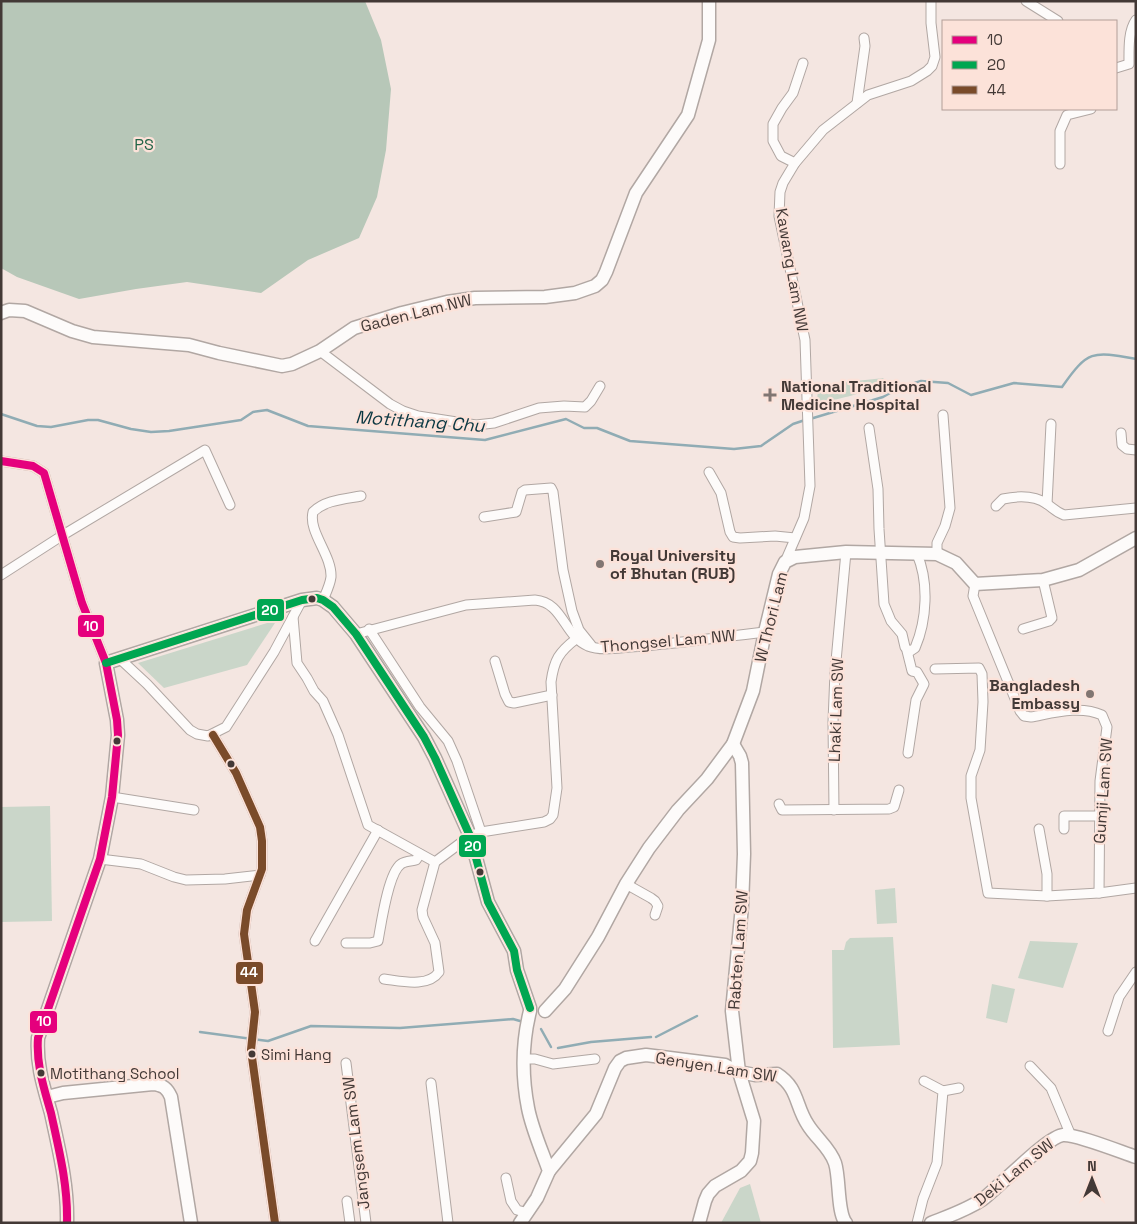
<svg xmlns="http://www.w3.org/2000/svg" width="1137" height="1224" font-family="'Space Grotesk',sans-serif">
  <style>
    .green { fill: #cad6c9 }
    .forest { fill: #b7c7b8 }
    .lines { fill: none; stroke-linecap: round; stroke-linejoin: round }
    .stream { stroke: #90acb4; stroke-width: 2.5 }
    .minor-casing { stroke: #b1a7a3; stroke-width: 11 }
    .secondary-casing { stroke: #b1a7a3; stroke-width: 15 }
    .minor { stroke: #fdfbfa; stroke-width: 9 }
    .secondary { stroke: #fdfbfa; stroke-width: 12 }
    .bus-1-casing { stroke: #fce2d9; stroke-width: 11 }
    .bus-2-casing { stroke: #fce2d9; stroke-width: 11 }
    .bus-3-casing { stroke: #fce2d9; stroke-width: 11 }
    .bus-1 { stroke: #e5007d; stroke-width: 8 }
    .bus-2 { stroke: #00a651; stroke-width: 8 }
    .bus-3 { stroke: #7a4b2a; stroke-width: 8 }
    .poi-dot { fill: #817672; stroke: #fce2d9; stroke-width: 2 }
    .bus-dot { fill: #433936; stroke: #fce2d9; stroke-width: 2 }
    .labels { text-anchor: middle; dominant-baseline: central; stroke-width: 4.5; stroke-linejoin: round; paint-order: stroke }
    .bus-label { font-size: 15px; fill: #433936; stroke: #fce2d9; text-anchor: start }
    .park-label { font-size: 16px; fill: #236648; stroke: #fce2d9 }
    .street-label { font-size: 16px; fill: #433936; stroke: #fce2d9 }
    .poi-label { font-size: 16px; font-weight: bold; fill: #433936; stroke: #fce2d9; text-anchor: start }
    .water-label { font-size: 18px; font-style: italic; fill: #0a3742; stroke: #fce2d9 }
    .line-badge { stroke: #fce2d9; stroke-width: 2 }
    .badge-label { font-size: 14px; text-anchor: middle; font-weight: bold; fill: #fff }
  </style>
  <rect width="100%" height="100%" fill="#f4e6e1"/>
  <!-- green -->
  <g class="green">
    <path d="M 884,378 C 868,395 839,398 817,404 L 818,385 Z"/>
    <polygon points="277,620 247,665 164,688 138,663"/>
    <polygon points="50,806 52,921 1,922 1,807"/>
    <polygon points="895,888 897,923 877,924 875,890"/>
    <polygon points="893,937 900,1045 833,1048 832,950 844,950 846,942 850,938"/>
    <polygon points="1030,941 1078,943 1063,988 1018,978"/>
    <polygon points="992,984 1015,989 1007,1023 986,1018"/>
    <polygon points="750,1184 761,1223 721,1223 740,1188"/>
  </g>
  <!-- forest -->
  <polygon class="forest" points="1,1 365,1 381,40 391,89 386,150 377,197 359,238 308,260 261,293 187,282 136,289 79,299 17,277 1,268"/>
  <g class="lines">
    <!-- stream -->
    <g class="stream">
      <polyline points="1,414 37,426 51,427 88,420 98,420 131,429 151,432 169,431 241,420 253,412 267,410 308,426 485,440 566,419 584,428 597,428 630,441 734,449 761,446 793,424 805,420"/>
      <path d="M 810,419 L 883,397 L 899,388 L 921,381 L 948,383 L 971,395 L 1014,383 L 1062,387 C 1088,350 1092,351 1136,359"/>
      <polyline points="541,1029 551,1047"/>
      <polyline points="200,1032 268,1041 311,1026 400,1028 513,1019 520,1021"/>
      <polyline points="656,1037 697,1016"/>
      <polyline points="558,1048 591,1042 651,1037"/>
    </g>
    <defs>
      <g id="minor">
        <polyline points="1026,1 1058,21"/>
        <path d="M 1116,68 L 1129,64 C 1129,50 1128,31 1136,20"/>
        <polyline points="857,103 865,46 864,38"/>
        <polyline points="795,163 781,156 773,141 773,124 782,108 793,93 803,63"/>
        <polyline points="1060,164 1060,131 1067,115 1091,109"/>
        <polyline points="320,351 390,404 403,411 418,416 476,425 494,423 539,408 564,406 585,407 591,401 600,386"/>
        <path d="M 869,428 L 878,489 L 879,529 L 884,604 L 891,621 L 902,634 L 905,647 L 909,652 L 915,648 C 927,620 929,582 917,554"/>
        <polyline points="1121,433 1122,445 1127,449 1136,450"/>
        <polyline points="1,461 33,466 44,473 82,603 106,663"/>
        <polyline points="709,472 721,493 730,532 733,537 740,538 775,536 795,538"/>
        <polyline points="1047,504 1051,424"/>
        <path d="M 996,506 L 1003,499 C 1017,496 1034,495 1047,504 C 1053,508 1056,512 1064,515 L 1136,508"/>
        <polyline points="484,517 516,512 522,492 525,490 551,488 553,492 563,570 572,611 579,630 591,645"/>
        <polyline points="937,554 937,543 945,526 950,508 943,415"/>
        <polyline points="785,562 804,518 810,486 805,340 779,216 780,192 783,183 795,163 823,130 868,95 911,81 927,71 932,66 935,57 931,23 931,1"/>
        <polyline points="1,575 63,535 205,450 230,505"/>
        <path d="M 975,584 L 973,596 L 1020,711 L 1024,716 L 1031,717 C 1053,713 1080,705 1102,715 L 1107,727 L 1100,781 L 1099,893"/>
        <path d="M 323,600 C 326,593 330,585 331,577 C 332,555 308,532 313,512 C 325,500 345,499 361,496"/>
        <path d="M 293,617 L 297,663 L 307,678 L 314,691 L 323,701 L 338,735 L 368,825 L 435,862 L 470,836 L 481,832 L 544,822 L 550,819 L 553,815 L 557,788 L 551,682 C 554,660 559,652 576,639"/>
        <polyline points="369,629 420,707 448,741 457,761 481,832"/>
        <polyline points="1023,629 1049,621 1052,618 1043,580"/>
        <path d="M 356,634 L 466,605 L 535,600 C 563,602 564,636 588,646 C 601,651 617,648 630,647 C 675,644 720,637 765,632"/>
        <polyline points="907,651 912,671 917,672 924,684 916,700 908,753"/>
        <polyline points="119,658 147,684 190,730 197,734 208,736 226,727 274,652 302,600"/>
        <polyline points="495,661 505,694 509,702 514,703 552,695"/>
        <polyline points="935,669 979,668 982,674 983,702 980,750 971,776 971,798 988,893 1047,896 1099,893 1136,888"/>
        <polyline points="213,735 236,773 260,827 262,841 262,869 247,910 244,934 255,1012 251,1050 275,1223"/>
        <polyline points="112,797 194,810"/>
        <polyline points="779,804 782,810 889,809 894,807 899,790"/>
        <polyline points="834,810 833,722 835,672 846,552"/>
        <polyline points="1039,829 1047,874 1047,896"/>
        <polyline points="1064,829 1064,816 1099,816"/>
        <polyline points="100,859 141,864 174,877 186,880 225,879 260,875"/>
        <polyline points="626,884 651,898 655,901 658,906 655,915"/>
        <polyline points="315,941 378,830"/>
        <path d="M 346,943 L 370,943 L 378,941 C 381,925 388,873 401,864 C 405,861 412,861 416,860 L 420,854"/>
        <path d="M 384,979 C 401,981 428,988 439,972 L 435,943 L 423,917 L 422,910 L 435,862"/>
        <polyline points="1108,1031 1119,997 1136,972"/>
        <polyline points="524,1059 535,1059 553,1064 595,1059"/>
        <polyline points="346,1063 366,1223"/>
        <polyline points="1030,1066 1051,1088 1069,1131 1069,1135"/>
        <polyline points="431,1083 448,1223"/>
        <polyline points="943,1091 959,1088"/>
        <polyline points="506,1178 511,1201 517,1210 528,1213"/>
        <polyline points="347,1201 350,1223"/>
        <polyline points="917,1223 923,1199 937,1163 943,1091 924,1081"/>
      </g>
      <g id="secondary">
        <polyline points="1,313 9,310 25,311 72,331 93,337 189,345 219,353 282,366 292,364 320,351 354,328 402,313 447,302 475,298 545,297 575,293 595,286 602,280 606,272 636,193 688,115 709,40 709,1"/>
        <polyline points="545,1011 565,989 598,937 626,884 649,848 678,810 707,779 733,744 753,691 765,632 779,574 785,562 795,557 846,552 937,554 956,563 975,584 1043,580 1079,570 1136,538"/>
        <path d="M 47,1097 L 63,1093 L 153,1084 C 163,1085 167,1088 171,1097 L 191,1223"/>
        <path d="M 549,1171 L 596,1114 L 615,1068 L 620,1061 L 626,1058 L 646,1055 L 725,1065 L 739,1072 L 755,1075 L 777,1074 C 799,1088 795,1106 808,1125 C 816,1138 830,1148 835,1163 C 840,1178 837,1213 846,1223"/>
        <path d="M 67,1223 C 68,1185 59,1150 51,1113 C 44,1088 36,1065 38,1038 L 100,859 L 112,797 L 118,735 L 117,720 L 106,663 L 302,600 L 317,598 L 323,600 L 333,607 L 356,634 L 424,737 L 435,758 L 470,836 L 488,902 L 514,951 L 517,970 L 530,1008"/>
        <path d="M 520,1223 L 537,1198 L 549,1171 C 542,1151 532,1129 528,1108 C 522,1077 522,1043 530,1011"/>
        <polyline points="699,1223 705,1201 708,1194 715,1186 741,1171 750,1161 752,1153 754,1121 739,1072 732,1011 742,906 744,854 742,763 740,756 733,744"/>
        <path d="M 931,1223 C 949,1216 967,1210 983,1199 C 999,1187 1048,1136 1063,1135 C 1076,1134 1121,1152 1136,1157"/>
      </g>
    </defs>
    <!-- minor casing -->
    <use href="#minor" class="minor-casing"/>
    <!-- secondary casing -->
    <use href="#secondary" class="secondary-casing"/>
    <!-- minor -->
    <use href="#minor" class="minor"/>
    <!-- secondary -->
    <use href="#secondary" class="secondary"/>
    <defs>
      <path id="bus-1" d="M 1,461 L 33,466 L 44,473 L 82,603 L 106,663 L 117,720 L 118,735 L 112,797 L 100,859 L 38,1038 C 36,1065 44,1088 51,1113 C 59,1150 68,1185 67,1223"/>
      <polyline id="bus-2" points="106,663 302,600 317,598 323,600 333,607 356,634 424,737 435,758 470,836 488,902 514,951 517,970 530,1008"/>
      <polyline id="bus-3" points="213,735 236,773 260,827 262,841 262,869 247,910 244,934 255,1012 251,1050 275,1223"/>
    </defs>
    <!-- bus-1 casing -->
    <use href="#bus-1" class="bus-1-casing"/>
    <!-- bus-2 casing -->
    <use href="#bus-2" class="bus-2-casing"/>
    <!-- bus-3 casing -->
    <use href="#bus-3" class="bus-3-casing"/>
    <!-- bus-1 -->
    <use href="#bus-1" class="bus-1"/>
    <!-- bus-2 -->
    <use href="#bus-2" class="bus-2"/>
    <!-- bus-3 -->
    <use href="#bus-3" class="bus-3"/>
  </g>
  <!-- markers -->
  <g class="poi-dot">
    <path d="M767.5 387.5h5v5h5v5h-5v5h-5v-5h-5v-5h5z"/>
    <circle cx="600" cy="564" r="5"/>
    <circle cx="1090" cy="694" r="5"/>
  </g>
  <g class="bus-dot">
    <circle cx="312" cy="599" r="4.5"/>
    <circle cx="117" cy="741" r="4.5"/>
    <circle cx="231" cy="764" r="4.5"/>
    <circle cx="480" cy="872" r="4.5"/>
    <circle cx="252" cy="1054" r="4.5"/>
    <circle cx="41" cy="1073" r="4.5"/>
  </g>
  <g class="labels">
    <!-- bus labels -->
    <g class="bus-label">
      <text x="261" y="1054">Simi Hang</text>
      <text x="50" y="1073">Motithang School</text>
    </g>
    <!-- park labels -->
    <g class="park-label">
      <text x="144" y="144">PS</text>
    </g>
    <!-- street labels -->
    <g class="street-label">
      <text transform="translate(792 270) rotate(80)">Kawang Lam NW</text>
      <text transform="translate(416 313) rotate(-14)">Gaden Lam NW</text>
      <text transform="translate(771 617) rotate(-76)">W Thori Lam</text>
      <text transform="translate(668 641) rotate(-5)">Thongsel Lam NW</text>
      <text transform="translate(836 710) rotate(-88)">Lhaki Lam SW</text>
      <text transform="translate(1103 791) rotate(-86)">Gumji Lam SW</text>
      <text transform="translate(738 950) rotate(-86)">Rabten Lam SW</text>
      <text transform="translate(716 1067) rotate(9)">Genyen Lam SW</text>
      <text transform="translate(356 1143) rotate(-97)">Jangsem Lam SW</text>
      <text transform="translate(1014 1172) rotate(-39)">Deki Lam SW</text>
    </g>
    <!-- poi labels -->
    <g class="poi-label">
      <text x="781" y="386">National Traditional<tspan x="781" dy="18">Medicine Hospital</tspan></text>
      <text x="610" y="555">Royal University<tspan x="610" dy="18">of Bhutan (RUB)</tspan></text>
      <text x="1080" y="685" text-anchor="end">Bangladesh<tspan x="1080" dy="18">Embassy</tspan></text>
    </g>
    <!-- water labels -->
    <g class="water-label">
      <text transform="translate(420 421) rotate(4)">Motithang Chu</text>
    </g>
  </g>
  <g class="line-badge">
    <rect x="256" y="598" width="29" height="24" rx="5" fill="#00a651"/>
    <rect x="77" y="614" width="28" height="24" rx="5" fill="#e5007d"/>
    <rect x="458" y="834" width="29" height="24" rx="5" fill="#00a651"/>
    <rect x="235" y="961" width="29" height="24" rx="5" fill="#7a4b2a"/>
    <rect x="29" y="1010" width="29" height="24" rx="5" fill="#e5007d"/>
  </g>
  <g class="badge-label">
    <text x="270" y="615">20</text>
    <text x="91" y="631">10</text>
    <text x="473" y="851">20</text>
    <text x="249" y="977">44</text>
    <text x="44" y="1026">10</text>
  </g>
  <!-- border -->
  <rect width="1137" height="1224" fill="none" stroke="#433936" stroke-width="5"/>
  <!-- legend -->
  <rect x="942" y="20" width="175" height="90" fill="#fce2d9" stroke="#b29e98"/>
  <rect x="952" y="36" width="25" height="8" fill="#e5007d" stroke="#b29e98"/>
  <text x="987" y="45" font-size="15" fill="#433936">10</text>
  <rect x="952" y="61" width="25" height="8" fill="#00a651" stroke="#b29e98"/>
  <text x="987" y="70" font-size="15" fill="#433936">20</text>
  <rect x="952" y="86" width="25" height="8" fill="#7a4b2a" stroke="#b29e98"/>
  <text x="987" y="95" font-size="15" fill="#433936">44</text>
  <!-- north arrow -->
  <g transform="translate(1092 1179)" stroke="#fce2d9" stroke-width="4" paint-order="stroke">
  <path d="M0-4L9 19L0 12L-9 19Z" fill="#433936"/>
  <text y="-8" font-size="14" font-weight="bold" text-anchor="middle" fill="#433936">N</text>
  </g>
</svg>
